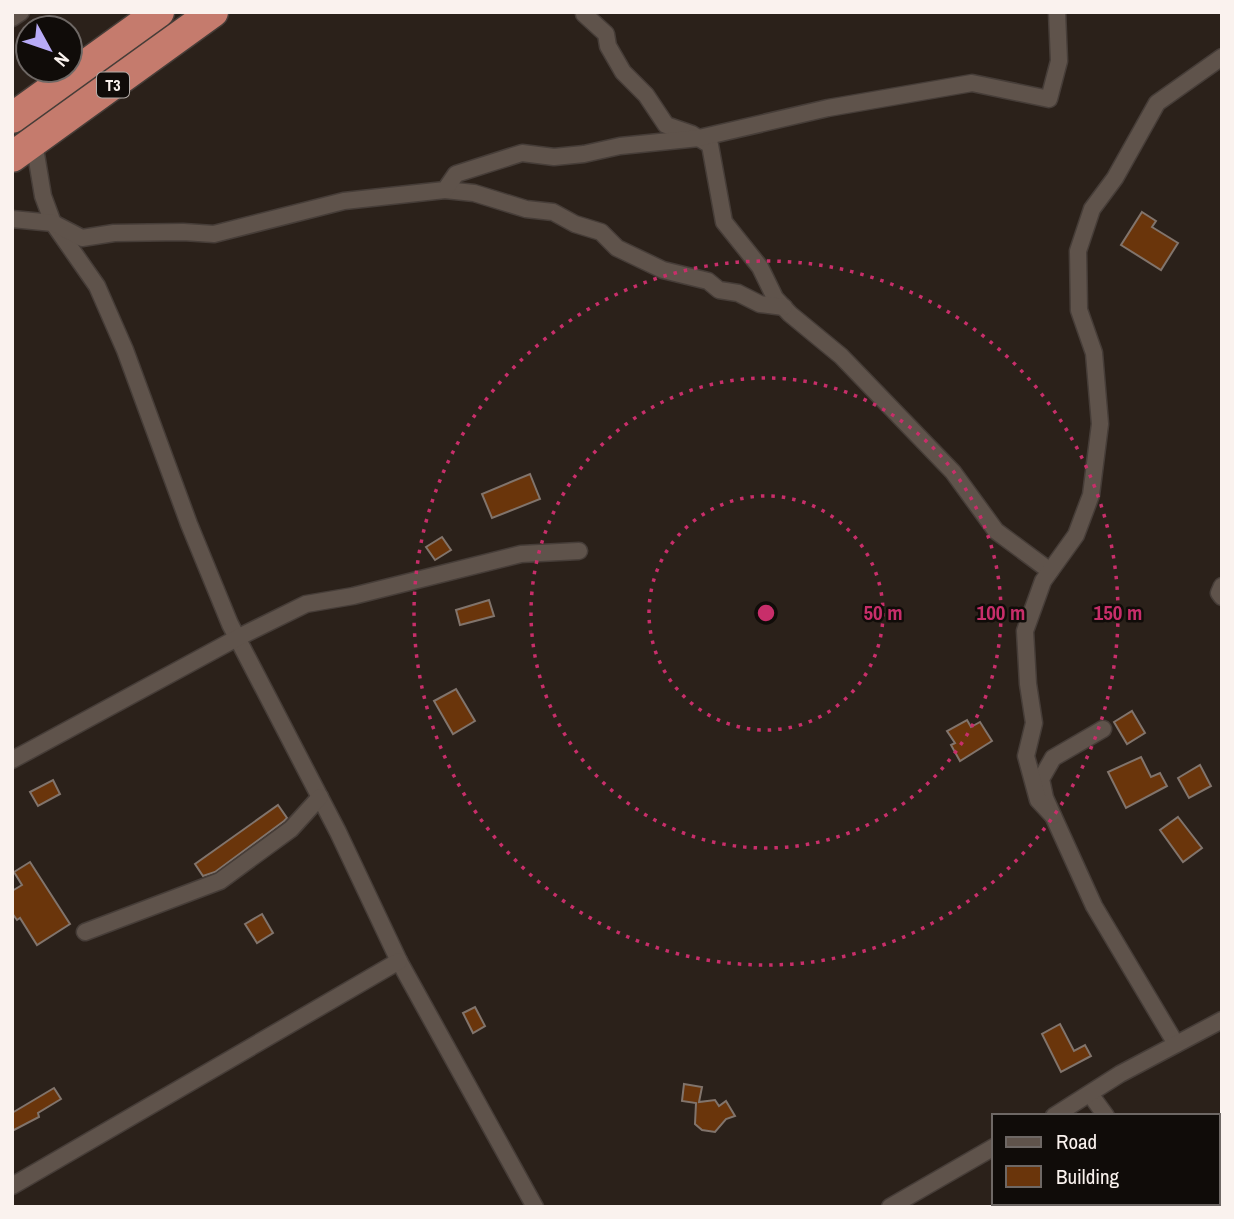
<svg xmlns="http://www.w3.org/2000/svg" width="1234" height="1219" font-family="'Archivo Narrow',sans-serif">
  <style>
    .building { fill: #6a350b; stroke: #81746c; stroke-width: 2 }
    .lines { fill: none; stroke-linecap: round; stroke-linejoin: round }
    .street-casing { stroke: #463d38; stroke-width: 19 }
    .highway-casing { stroke: #463d38; stroke-width: 33 }
    .street { stroke: #5f534b; stroke-width: 16 }
    .highway { stroke: #c57b6d; stroke-width: 30 }
    .ring { fill: none; stroke: #c82e6a; stroke-width: 3.5; stroke-dasharray: 3.5 7 }
    .labels { text-anchor: middle; dominant-baseline: central; stroke-width: 5; stroke-linejoin: round; paint-order: stroke }
    .shield { fill: #100c09; stroke: #b4ada9; stroke-width: 2 }
    .shield-label { font-size: 16px; font-weight: bold; fill: #faf2ee }
    .centre { fill: #c82e6a; stroke: #100c09; stroke-width: 3.5 }
    .ring-label { font-size: 21px; text-anchor: middle; font-weight: bold; fill: #c82e6a; stroke: #100c09; stroke-width: 5; stroke-linejoin: round; paint-order: stroke }
  </style>
  <rect width="100%" height="100%" fill="#2b211a"/>
  <!-- building -->
  <g class="building">
    <polygon points="1142,212 1156,221 1152,227 1178,243 1161,270 1121,245"/>
    <polygon points="530,474 540,499 492,518 482,494"/>
    <polygon points="442,537 451,550 435,560 426,547"/>
    <polygon points="489,600 494,616 460,625 456,610"/>
    <polygon points="456,689 475,721 453,734 434,701"/>
    <polygon points="1132,711 1145,733 1127,744 1114,722"/>
    <polygon points="967,720 971,727 980,722 992,741 960,761 951,745 955,743 947,731"/>
    <polygon points="1141,757 1151,777 1160,773 1167,786 1126,808 1108,772"/>
    <polygon points="1200,765 1211,786 1189,798 1178,778"/>
    <polygon points="53,780 60,794 38,806 30,792"/>
    <polygon points="278,805 287,818 284,821 215,872 203,876 195,864"/>
    <polygon points="1178,817 1202,848 1183,862 1160,830"/>
    <polygon points="30,862 70,924 37,945 20,918 17,920 12,913 12,891 22,885 14,872"/>
    <polygon points="262,914 273,933 257,943 245,924"/>
    <polygon points="475,1007 485,1026 473,1033 463,1013"/>
    <polygon points="1060,1024 1074,1051 1085,1045 1091,1056 1061,1072 1042,1034"/>
    <polygon points="684,1084 702,1087 699,1102 715,1100 719,1106 726,1101 735,1116 726,1119 715,1132 702,1130 695,1124 696,1103 682,1101"/>
    <polygon points="54,1088 61,1099 38,1113 39,1117 12,1131 12,1113"/>
  </g>
  <g class="lines">
    <defs>
      <g id="street">
        <polyline points="584,14 606,34 608,46 623,72 646,95 666,125 692,134 710,145 724,222 760,267 775,298 790,314 841,356 953,472 996,531 1050,571"/>
        <polyline points="12,18 21,12"/>
        <polyline points="34,142 43,196 53,223 97,286 125,350 189,524 230,624 338,832 399,961 535,1207"/>
        <polyline points="445,190 474,193 526,209 553,212 575,224 601,232 617,248 663,270 708,281 719,290 738,293 760,304 784,307"/>
        <polyline points="12,219 53,223 82,238 114,233 183,232 214,234 344,201 445,190 456,174 522,153 554,157 584,154 620,146 699,138 828,108 972,83 1049,99 1059,61 1057,12"/>
        <polyline points="1222,586 1219,593 1222,597"/>
        <polyline points="1103,729 1053,758 1041,779 1045,798 1094,906 1176,1044"/>
        <polyline points="12,760 237,638 306,604 353,596 521,554 579,551"/>
        <polyline points="1053,816 1038,800 1026,756 1034,723 1028,684 1025,631 1043,581 1076,535 1091,495 1100,424 1094,353 1079,310 1078,251 1092,209 1115,178 1157,103 1222,57"/>
        <polyline points="85,932 220,881 291,829 320,797"/>
        <polyline points="1090,1094 1106,1116"/>
        <polyline points="1054,1116 1120,1074 1222,1020"/>
        <polyline points="12,1186 399,961"/>
        <polyline points="1153,1203 1155,1207"/>
        <polyline points="890,1207 994,1147"/>
      </g>
      <g id="highway">
        <polyline points="12,118 159,12"/>
        <polyline points="12,157 213,12"/>
      </g>
    </defs>
    <!-- street casing -->
    <use href="#street" class="street-casing"/>
    <!-- highway casing -->
    <use href="#highway" class="highway-casing"/>
    <!-- street -->
    <use href="#street" class="street"/>
    <!-- highway -->
    <use href="#highway" class="highway"/>
  </g>
  <!-- distance rings -->
  <g class="ring">
    <circle cx="766" cy="613" r="117"/>
    <circle cx="766" cy="613" r="235"/>
    <circle cx="766" cy="613" r="352"/>
  </g>
  <g class="labels">
    <!-- shield labels -->
    <rect class="shield" x="97" y="72.5" width="32" height="25" rx="5"/>
    <g class="shield-label">
      <text x="113" y="85">T3</text>
    </g>
  </g>
  <circle cx="766" cy="613" r="10" class="centre"/>
  <g class="ring-label">
    <text x="883" y="620">50 m</text>
    <text x="1001" y="620">100 m</text>
    <text x="1118" y="620">150 m</text>
  </g>
  <!-- border -->
  <rect width="1234" height="1219" fill="none" stroke="#faf2ee" stroke-width="28"/>
  <!-- legend -->
  <rect x="992" y="1114" width="228" height="91" fill="#100c09" stroke="#6e6865" stroke-width="2"/>
  <rect x="1006" y="1137" width="35" height="10" fill="#5f534b" stroke="#6e6865" stroke-width="2"/>
  <text x="1056" y="1149" font-size="21" fill="#faf2ee">Road</text>
  <rect x="1006" y="1166" width="35" height="21" fill="#6a350b" stroke="#6e6865" stroke-width="2"/>
  <text x="1056" y="1184" font-size="21" fill="#faf2ee">Building</text>
  <!-- north arrow -->
  <g transform="translate(49 49) rotate(130)"><circle r="33" fill="#100c09" stroke="#6e6865" stroke-width="2"/>
  <path d="M0-5L12 26L0 18L-12 26Z" fill="#b8abf7"/>
  <text y="-10" font-size="19" font-weight="bold" text-anchor="middle" fill="#faf2ee">N</text>
  </g>
</svg>
